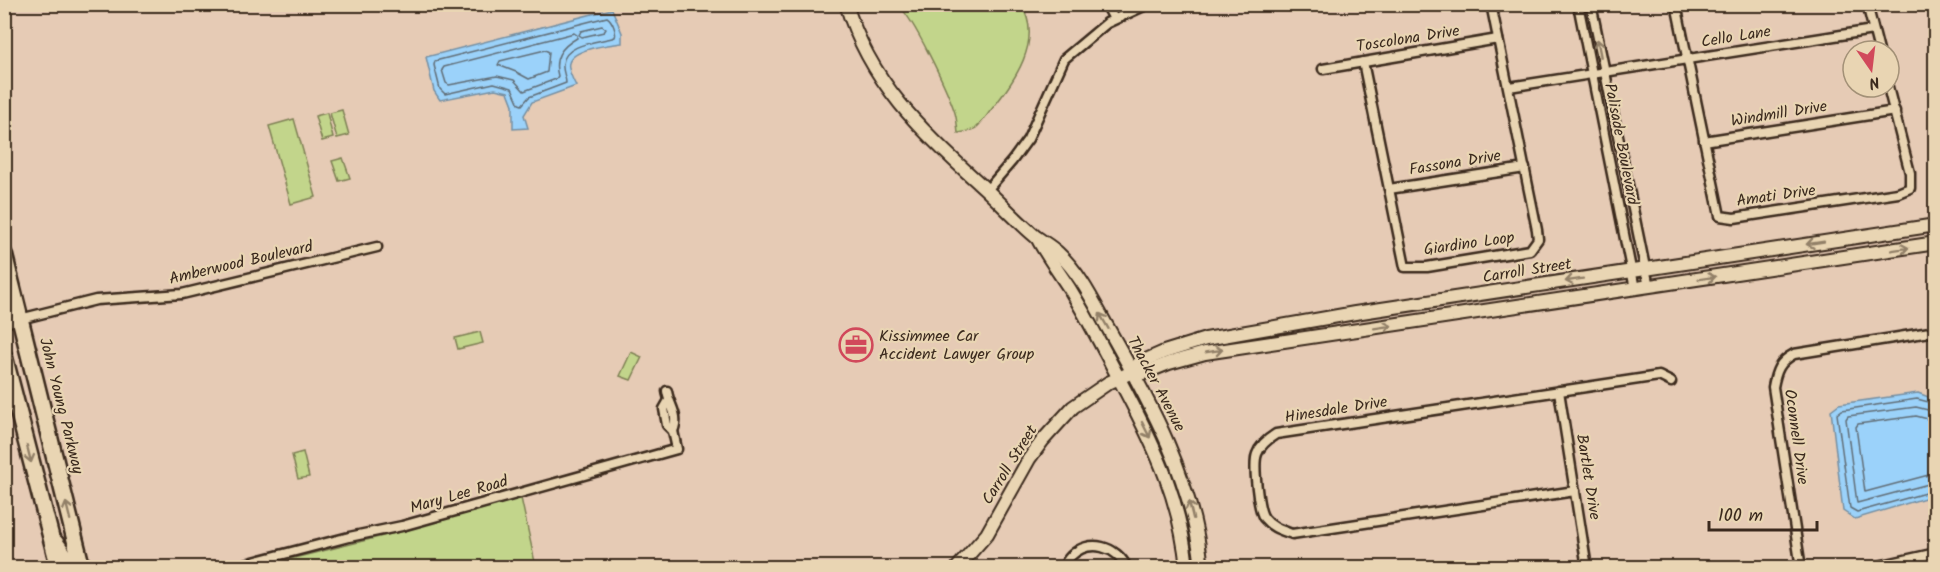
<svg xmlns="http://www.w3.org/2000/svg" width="1940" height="572" font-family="Kalam,sans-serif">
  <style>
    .green { fill: #c2d58b; stroke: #7e8054; stroke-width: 1.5 }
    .water { fill: #9bd2fa; stroke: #758fa2; stroke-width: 1.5 }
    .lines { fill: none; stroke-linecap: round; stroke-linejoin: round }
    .shore { stroke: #616d76; stroke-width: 1.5 }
    .street-casing { stroke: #3b2a1e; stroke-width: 13 }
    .secondary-casing { stroke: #3b2a1e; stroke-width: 16 }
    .primary-casing { stroke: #3b2a1e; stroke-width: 16 }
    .highway-casing { stroke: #3b2a1e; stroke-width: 20 }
    .street { stroke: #e9d5b3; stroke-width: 8 }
    .secondary { stroke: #e9d5b3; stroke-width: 12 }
    .primary { stroke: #e9d5b3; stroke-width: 12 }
    .highway { stroke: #e9d5b3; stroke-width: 15 }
    .oneway { stroke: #928068 }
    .labels { text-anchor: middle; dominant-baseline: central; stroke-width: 4.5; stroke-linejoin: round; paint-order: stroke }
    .street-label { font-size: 16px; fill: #3b2a1e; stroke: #e9d5b3 }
    .poi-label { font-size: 16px; fill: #3b2a1e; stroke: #e9d5b3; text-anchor: start }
  </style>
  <rect width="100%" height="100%" fill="#e6cbb5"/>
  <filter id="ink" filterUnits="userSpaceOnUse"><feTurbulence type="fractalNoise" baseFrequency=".0167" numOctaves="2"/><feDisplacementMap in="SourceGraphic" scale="12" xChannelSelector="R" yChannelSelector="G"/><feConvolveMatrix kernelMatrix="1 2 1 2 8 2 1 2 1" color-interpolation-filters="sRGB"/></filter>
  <g filter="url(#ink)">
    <!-- green -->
    <g class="green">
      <path d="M 898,5 L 1021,5 C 1044,40 1014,82 991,110 C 987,115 982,123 976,128 C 972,131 964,132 958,133 C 957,126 957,117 954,110 C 947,89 913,17 898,5 Z"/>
      <polygon points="342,110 349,135 337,138 330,113"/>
      <polygon points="327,113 333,138 322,141 315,116"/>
      <polygon points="294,119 316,197 291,204 269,126"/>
      <polygon points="343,158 350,178 339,181 332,161"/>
      <polygon points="480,332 483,343 458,349 455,338"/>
      <polygon points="631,352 642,357 631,380 620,376"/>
      <polygon points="303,452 309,477 298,479 292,455"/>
      <polygon points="521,498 536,567 258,567 399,532"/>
    </g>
    <!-- water -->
    <g class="water">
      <path d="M 612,9 L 622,33 L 622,43 C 609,45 573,48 569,63 C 567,69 573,80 576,86 L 532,102 L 524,115 L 528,128 L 513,129 L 513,105 L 508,92 L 495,89 L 440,100 L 434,91 L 426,57 Z"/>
      <polygon points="1918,393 1934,399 1935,403 1935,495 1855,519 1843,511 1831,410 1839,404"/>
    </g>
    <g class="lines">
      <!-- shore -->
      <g class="shore">
        <path d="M 607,17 C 612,20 617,32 615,37 C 601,42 564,43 563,64 C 562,71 566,77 566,83 L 529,97 L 522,105 L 519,104 L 512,88 L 494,83 L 445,94 L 440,89 L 434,65 L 435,61 Z"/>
        <polygon points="602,26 606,29 604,32 582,37 579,35 581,31"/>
        <path d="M 574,33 L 577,35 L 577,38 C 561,47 553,58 558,76 L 556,79 L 524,91 L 514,80 L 497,76 L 449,85 L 446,83 L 442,70 L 444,67 Z"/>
        <polygon points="545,50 549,52 547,72 529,79 516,72 498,65 500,61"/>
        <polyline points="1936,404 1917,399 1842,410 1837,414 1850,508 1857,512 1936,490"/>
        <polyline points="1936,412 1916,407 1848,416 1846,419 1857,503 1936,482"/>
        <polyline points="1936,421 1916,416 1858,424 1856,427 1865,492 1936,473"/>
      </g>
      <defs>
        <g id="street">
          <polyline points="1106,4 1114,19"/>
          <polyline points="1578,4 1635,289"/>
          <polyline points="1591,4 1649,287"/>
          <polyline points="1676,4 1720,216 1734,218 1898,193 1910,188 1910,173 1888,87"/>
          <polyline points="1867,4 1879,51"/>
          <polyline points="1933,4 1936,16"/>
          <polyline points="1363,62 1405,267 1427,267 1530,250 1538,239 1537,230 1491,4"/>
          <polyline points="1323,69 1498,39"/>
          <polyline points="1509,87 1873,30"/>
          <polyline points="1704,141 1895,111"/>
          <polyline points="1389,189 1525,168"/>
          <polyline points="987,190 1012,161 1028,139 1064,59 1107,23 1148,4"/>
          <polyline points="4,323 96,300 182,294 377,247"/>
          <path d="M 667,391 C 669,406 680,415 673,431"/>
          <polyline points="1559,391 1587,568"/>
          <path d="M 1575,491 L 1292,534 C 1281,530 1272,528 1264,518 C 1258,510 1253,464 1257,454 C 1260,445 1268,439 1276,434 L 1659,376 L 1671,382"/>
          <polyline points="230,568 349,537 402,526 677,449 673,431 667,425 664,409 668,402"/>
          <path d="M 1063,568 C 1065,564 1068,559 1071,556 C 1089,538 1117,546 1127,568"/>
          <path d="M 1801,568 L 1773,387 C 1776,371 1779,362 1794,354 L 1936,331"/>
          <polyline points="1869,568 1936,553"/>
        </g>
        <g id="secondary">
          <path d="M 846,4 C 870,82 921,131 980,184 C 999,201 1016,220 1036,237 C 1043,242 1052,247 1058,253 C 1080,273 1094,303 1108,328 C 1151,404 1193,480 1202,568"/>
          <path d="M 1039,241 C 1049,259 1060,274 1071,291 C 1091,324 1108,358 1126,392 C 1157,451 1180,500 1187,568"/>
        </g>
        <g id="primary">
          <polyline points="1132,372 1139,363 1164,352 1206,339 1355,313 1936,225"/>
          <polyline points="957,568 987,534 1029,459 1043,440 1073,407 1108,383 1132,372 1144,373 1169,363 1205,353 1936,243"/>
        </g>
        <g id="highway">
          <polyline points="4,254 82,568"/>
          <polyline points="4,356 59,568"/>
          <polyline points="55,542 68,560 70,568"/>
        </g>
      </defs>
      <!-- street casing -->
      <use href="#street" class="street-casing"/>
      <!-- secondary casing -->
      <use href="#secondary" class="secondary-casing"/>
      <!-- primary casing -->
      <use href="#primary" class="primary-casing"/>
      <!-- highway casing -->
      <use href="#highway" class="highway-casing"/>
      <!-- street -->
      <use href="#street" class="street"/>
      <!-- secondary -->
      <use href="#secondary" class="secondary"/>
      <!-- primary -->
      <use href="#primary" class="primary"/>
      <!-- highway -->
      <use href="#highway" class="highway"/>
    </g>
    <!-- one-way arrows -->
    <defs><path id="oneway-shaft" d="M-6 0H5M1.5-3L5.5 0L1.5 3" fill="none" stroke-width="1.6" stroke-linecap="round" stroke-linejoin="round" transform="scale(1.5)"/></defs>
    <g class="oneway">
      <use href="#oneway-shaft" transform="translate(1599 48) rotate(-101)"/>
      <use href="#oneway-shaft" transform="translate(1815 243) rotate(171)"/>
      <use href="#oneway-shaft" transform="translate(1900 249) rotate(-9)"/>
      <use href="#oneway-shaft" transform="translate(1707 278) rotate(-9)"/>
      <use href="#oneway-shaft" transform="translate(1574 280) rotate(171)"/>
      <use href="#oneway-shaft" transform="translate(1104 321) rotate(-120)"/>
      <use href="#oneway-shaft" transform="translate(1383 327) rotate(-9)"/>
      <use href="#oneway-shaft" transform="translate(1214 351) rotate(-9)"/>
      <use href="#oneway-shaft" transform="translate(1146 430) rotate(63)"/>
      <use href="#oneway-shaft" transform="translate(29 454) rotate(76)"/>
      <use href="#oneway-shaft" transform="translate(1191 510) rotate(-104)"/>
      <use href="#oneway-shaft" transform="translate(68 511) rotate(-104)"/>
    </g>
  </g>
  <!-- icons -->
  <defs>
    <symbol id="office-ring" viewBox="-11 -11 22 22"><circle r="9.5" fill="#e9d5b3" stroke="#d1495b" stroke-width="1.5"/><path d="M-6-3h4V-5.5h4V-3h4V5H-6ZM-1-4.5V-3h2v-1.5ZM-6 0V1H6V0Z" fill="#d1495b"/></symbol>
  </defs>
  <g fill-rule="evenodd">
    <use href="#office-ring" x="837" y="326" width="38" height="38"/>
  </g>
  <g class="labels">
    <!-- street labels -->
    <g class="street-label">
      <text transform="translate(1736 37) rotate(-9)">Cello Lane</text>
      <text transform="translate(1408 39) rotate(-9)">Toscolona Drive</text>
      <text transform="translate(1779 114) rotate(-9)">Windmill Drive</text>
      <text transform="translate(1621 144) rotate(79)">Palisade Boulevard</text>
      <text transform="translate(1455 163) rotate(-9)">Fassona Drive</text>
      <text transform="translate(1776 196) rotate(-8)">Amati Drive</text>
      <text transform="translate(1469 244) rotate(-8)">Giardino Loop</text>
      <text transform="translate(241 263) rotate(-13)">Amberwood Boulevard</text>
      <text transform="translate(1527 271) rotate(-9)">Carroll Street</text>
      <text transform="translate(1156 384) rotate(62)">Thacker Avenue</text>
      <text transform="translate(61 406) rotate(76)">John Young Parkway</text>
      <text transform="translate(1336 410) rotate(-9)">Hinesdale Drive</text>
      <text transform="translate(1796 437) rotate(82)">Oconnell Drive</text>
      <text transform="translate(1010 465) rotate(-58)">Carroll Street</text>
      <text transform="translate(1588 477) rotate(81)">Bartlet Drive</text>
      <text transform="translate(459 495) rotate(-16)">Mary Lee Road</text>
    </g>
    <!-- poi labels -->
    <g class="poi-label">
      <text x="879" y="336">Kissimmee Car<tspan x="879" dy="18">Accident Lawyer Group</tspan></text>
    </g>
  </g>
  <!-- margin -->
  <rect width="1940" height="572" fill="none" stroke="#e9d5b3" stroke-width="24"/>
  <rect x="12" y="12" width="1916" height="548" fill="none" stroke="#3b2a1e" stroke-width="2" filter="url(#ink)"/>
  <!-- north arrow -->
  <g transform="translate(1871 69) rotate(166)"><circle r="28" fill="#e9d5b3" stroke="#a39177" stroke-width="1.5"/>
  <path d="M0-4.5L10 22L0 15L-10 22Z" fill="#d1495b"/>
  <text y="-9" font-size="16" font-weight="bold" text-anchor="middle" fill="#3b2a1e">N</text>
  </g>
  <!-- scale -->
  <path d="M1709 521v9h108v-9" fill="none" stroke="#3b2a1e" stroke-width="3"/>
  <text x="1718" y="521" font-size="18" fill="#3b2a1e" stroke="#e9d5b3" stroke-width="4.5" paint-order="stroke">100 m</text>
</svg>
